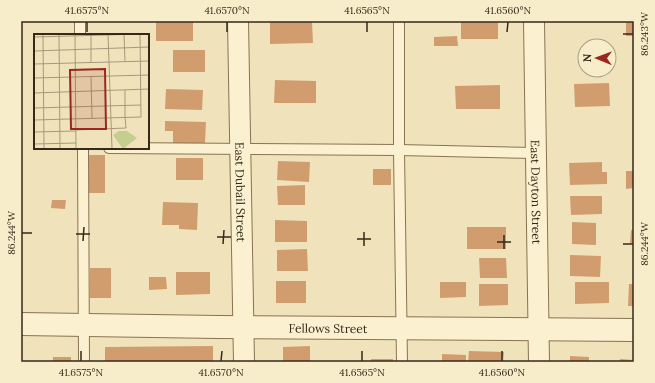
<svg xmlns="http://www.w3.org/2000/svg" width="655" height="383" font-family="Lora,serif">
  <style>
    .building { fill: #d19d6f }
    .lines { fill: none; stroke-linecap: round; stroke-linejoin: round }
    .service-casing { stroke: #887354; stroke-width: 12 }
    .minor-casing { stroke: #887354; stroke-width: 22 }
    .tertiary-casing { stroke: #887354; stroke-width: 24 }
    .service { stroke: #fbf0cf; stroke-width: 10 }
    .minor { stroke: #fbf0cf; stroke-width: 20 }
    .tertiary { stroke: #fbf0cf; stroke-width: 22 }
    .ticks { fill: none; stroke: #36291a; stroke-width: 1.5 }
    .labels { text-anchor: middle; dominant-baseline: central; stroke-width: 3.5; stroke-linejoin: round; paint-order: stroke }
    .street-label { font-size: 12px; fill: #36291a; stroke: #f7edcb }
    .inset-road { fill: none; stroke: #a6997b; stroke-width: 1 }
    .view { fill: #9a2721; fill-opacity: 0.15; stroke: #9a2721; stroke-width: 2 }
    .inset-edge { fill: none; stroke: #36291a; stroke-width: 2 }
    .neatline { fill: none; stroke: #36291a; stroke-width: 1.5 }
    .ticks-label { font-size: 10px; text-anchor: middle; fill: #36291a }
  </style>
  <rect width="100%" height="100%" fill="#f0e3bb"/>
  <!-- building -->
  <g class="building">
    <rect x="156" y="21" width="37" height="20"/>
    <polygon points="270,21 312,21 313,43 270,44"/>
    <rect x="461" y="21" width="37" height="18"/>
    <rect x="626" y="21" width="8" height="15"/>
    <polygon points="457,36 458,46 434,46 434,37"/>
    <rect x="173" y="50" width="32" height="22"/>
    <polygon points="275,80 316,81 316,103 274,103"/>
    <polygon points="609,83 610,106 575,107 574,84"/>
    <polygon points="500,85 500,109 456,109 455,86"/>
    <polygon points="166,89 203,90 202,110 165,109"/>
    <polygon points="165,121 206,122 205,143 173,143 173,131 165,131"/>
    <rect x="86" y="155" width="19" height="38"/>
    <rect x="176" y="158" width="27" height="22"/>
    <polygon points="278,161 310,162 309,182 277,180"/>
    <polygon points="602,162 602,172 607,172 607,184 570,185 569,163"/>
    <rect x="373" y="169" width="18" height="16"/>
    <polygon points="626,171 634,171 634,188 626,189"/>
    <polygon points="305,185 305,205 278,205 277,186"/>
    <polygon points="570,196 602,196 602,214 571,215"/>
    <polygon points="52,200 66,200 65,209 51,208"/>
    <polygon points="163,202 198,203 197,230 179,229 179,225 162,225"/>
    <polygon points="275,220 307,221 307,242 275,242"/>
    <polygon points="572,222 596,223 596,245 572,244"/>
    <rect x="467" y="227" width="39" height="22"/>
    <polygon points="631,230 634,230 634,243 630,243"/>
    <polygon points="307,249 308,271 277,271 277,250"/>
    <polygon points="570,255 601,256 600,277 570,276"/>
    <polygon points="479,258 506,258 507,278 480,278"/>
    <rect x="90" y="268" width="21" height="30"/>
    <polygon points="176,272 210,272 210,294 176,295"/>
    <polygon points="149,277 166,277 167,289 149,290"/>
    <rect x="276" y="281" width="30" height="22"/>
    <polygon points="440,282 466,282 466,297 440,298"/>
    <polygon points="575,282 609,282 609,303 575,304"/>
    <polygon points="479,284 508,284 508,305 479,306"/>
    <polygon points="629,284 634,284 634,306 628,306"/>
    <polygon points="213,346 213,362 105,362 105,347"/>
    <polygon points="310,346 310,362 283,362 283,347"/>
    <polygon points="469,351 504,352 503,362 468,362"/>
    <polygon points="442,354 466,355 466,362 442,362"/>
    <polygon points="570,356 589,357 589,362 570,362"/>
    <rect x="53" y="357" width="18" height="5"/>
    <rect x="371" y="359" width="22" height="3"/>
    <polygon points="620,359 634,360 634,362 620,362"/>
  </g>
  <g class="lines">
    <defs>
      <g id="service">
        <polyline points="80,21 80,35"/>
        <polyline points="399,21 399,150 402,362"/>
        <polyline points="83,148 84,362"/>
        <polyline points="109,148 399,150 536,153"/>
      </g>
      <g id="minor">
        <path id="s1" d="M 238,21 L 244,362"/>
        <path id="s2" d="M 534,21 L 539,362"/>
      </g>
      <g id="tertiary">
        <path id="s3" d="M 21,324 L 218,327 L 634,330"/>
      </g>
    </defs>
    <!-- service casing -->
    <use href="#service" class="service-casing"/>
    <!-- minor casing -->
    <use href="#minor" class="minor-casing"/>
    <!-- tertiary casing -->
    <use href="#tertiary" class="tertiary-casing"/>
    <!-- service -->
    <use href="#service" class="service"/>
    <!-- minor -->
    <use href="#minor" class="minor"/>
    <!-- tertiary -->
    <use href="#tertiary" class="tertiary"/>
  </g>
  <!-- ticks -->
  <path class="ticks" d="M 87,32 L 87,22M 227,32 L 227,22M 367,32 L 367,22M 507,32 L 508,22M 623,34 L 633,34M 22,233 L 32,233M 76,234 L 90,234M 217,237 L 231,237M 357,239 L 371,239M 83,241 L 84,227M 497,242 L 511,242M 223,244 L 224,230M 623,244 L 633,244M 364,246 L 364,232M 504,249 L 504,235M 81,361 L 81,351M 221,361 L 222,351M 362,361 L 362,351M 502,361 L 502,351"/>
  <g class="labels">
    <!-- street labels -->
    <g class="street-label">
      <text stroke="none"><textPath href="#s1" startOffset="171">East Dubail Street</textPath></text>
      <text stroke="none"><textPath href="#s2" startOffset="171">East Dayton Street</textPath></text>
      <text stroke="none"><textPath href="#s3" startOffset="307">Fellows Street</textPath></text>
    </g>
  </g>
  <!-- overview -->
  <g transform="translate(34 34)">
    <rect width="115" height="115" fill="#f0e3bb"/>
    <path d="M 85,97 L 93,97 L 103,104 L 89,115 L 79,101 Z" fill="#c3ce8f"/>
    <path class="inset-road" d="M 9,0 L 10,115M 25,0 L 26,115M 41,0 L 42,115M 74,0 L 78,115M 90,0 L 91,27M 0,3 L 108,0M 0,17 L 115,13M 57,28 L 57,0M 0,30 L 115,27M 57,43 L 58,84M 0,44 L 115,41M 91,56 L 91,83M 0,59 L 115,55M 0,74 L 107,71M 0,86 L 107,83 L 106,0M 42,96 L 92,94 L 91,83M 0,98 L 42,97M 0,110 L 42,109"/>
    <path class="view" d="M 71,35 L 72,95 L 37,95 L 36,36 Z"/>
    <rect width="115" height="115" class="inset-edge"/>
  </g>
  <!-- border -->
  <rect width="655" height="383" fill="none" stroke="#f7edcb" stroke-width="44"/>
  <!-- north arrow -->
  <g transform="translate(597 58) rotate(271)"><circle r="19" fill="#f7edcb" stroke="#aa9f84"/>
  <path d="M0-3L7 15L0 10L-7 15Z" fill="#9a2721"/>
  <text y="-6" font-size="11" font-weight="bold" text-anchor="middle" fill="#36291a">N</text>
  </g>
  <rect x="22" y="22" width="611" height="339" class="neatline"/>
  <g class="ticks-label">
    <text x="87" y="14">41.6575°N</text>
    <text x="227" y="14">41.6570°N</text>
    <text x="367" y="14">41.6565°N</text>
    <text x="508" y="14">41.6560°N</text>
    <text transform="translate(644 34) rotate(-90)" y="4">86.243°W</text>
    <text transform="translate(11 233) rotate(-90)" y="4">86.244°W</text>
    <text transform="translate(644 244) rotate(-90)" y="4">86.244°W</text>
    <text x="81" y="376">41.6575°N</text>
    <text x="221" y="376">41.6570°N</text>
    <text x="362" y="376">41.6565°N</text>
    <text x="502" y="376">41.6560°N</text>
  </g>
</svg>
